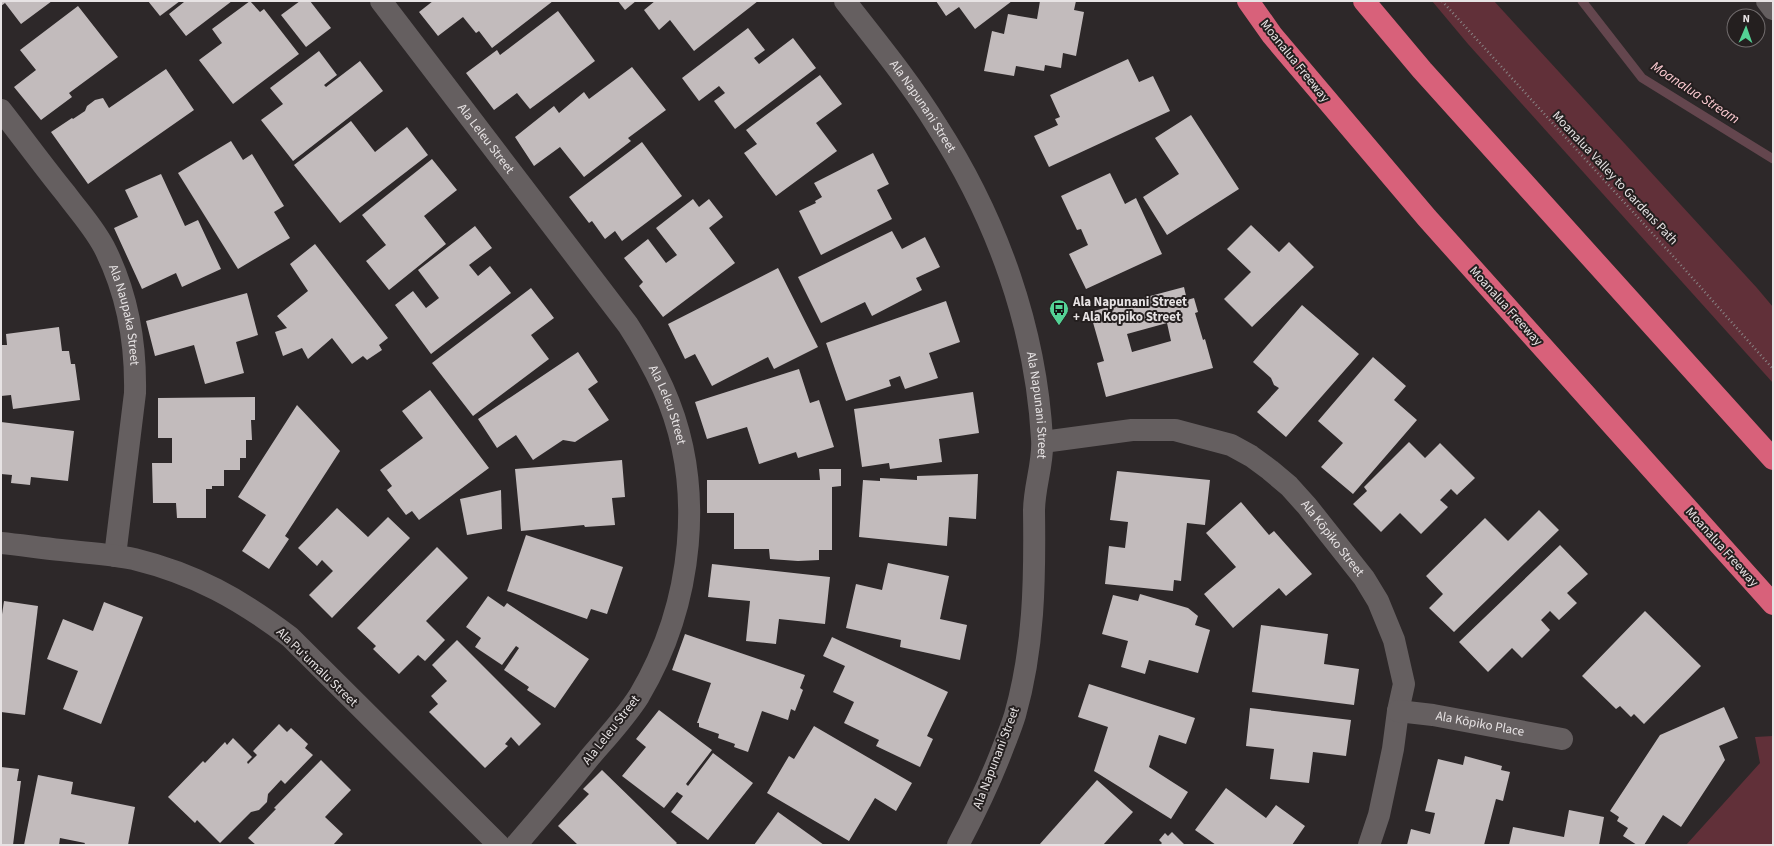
<svg xmlns="http://www.w3.org/2000/svg" width="1774" height="846" font-family="'Source Sans 3',sans-serif">
  <style>
    .green { fill: #613039 }
    .lines { fill: none; stroke-linecap: round; stroke-linejoin: round }
    .stream { stroke: #64464e; stroke-width: 9 }
    .building { fill: #c2bbbc; fill-rule: evenodd }
    .path { stroke: #898586; stroke-width: 2.5; stroke-dasharray: 1 3; stroke-linecap: butt }
    .minor { stroke: #655f60; stroke-width: 22 }
    .highway { stroke: #d8617a; stroke-width: 22 }
    .labels { text-anchor: middle; dominant-baseline: central; stroke-width: 4; stroke-linejoin: round; paint-order: stroke }
    .street-label { font-size: 13px; fill: #e7e3e4; stroke: #241f1f }
    .poi-label { font-size: 13px; font-weight: bold; fill: #e7e3e4; stroke: #241f1f; text-anchor: start }
    .water-label { font-size: 14px; font-style: italic; fill: #feccd3; stroke: #241f1f }
  </style>
  <rect width="100%" height="100%" fill="#2d2829"/>
  <!-- green -->
  <g class="green">
    <polygon points="1432,1 1494,1 1757,288 1773,307 1773,383 1468,44"/>
    <polygon points="1773,736 1773,845 1686,845 1760,763 1755,737"/>
  </g>
  <g class="lines">
    <!-- stream -->
    <polyline class="stream" points="1582,1 1642,78 1773,159"/>
  </g>
  <!-- building -->
  <g class="building">
    <polygon points="1,1 52,1 21,24 5,3 1,6"/>
    <polygon points="148,1 180,1 160,16"/>
    <polygon points="183,1 232,1 186,36 169,14 184,2"/>
    <polygon points="250,1 260,12 264,9 299,54 233,104 199,60 222,43 212,29"/>
    <polygon points="300,1 310,1 331,28 306,47 281,15"/>
    <polygon points="433,1 553,1 492,48 479,31 476,33 463,17 438,36 419,12"/>
    <polygon points="618,1 636,1 625,10"/>
    <polygon points="655,1 758,1 694,51 670,20 659,30 644,10"/>
    <polygon points="936,1 1012,1 975,29 959,7 946,16"/>
    <polygon points="1040,1 1076,1 1074,10 1084,12 1076,56 1063,53 1061,68 1045,65 1044,71 1016,66 1014,76 984,71 992,31 1004,34 1008,14 1037,19"/>
    <polygon points="78,6 118,57 69,93 72,97 41,120 14,87 36,70 20,50"/>
    <polygon points="558,11 595,61 530,109 517,93 494,110 466,73 497,50 500,55"/>
    <polygon points="748,28 765,50 754,58 759,64 793,38 816,68 735,129 714,101 725,93 719,86 699,101 682,78"/>
    <polygon points="319,51 337,75 324,85 326,87 360,61 383,91 293,161 261,120 283,104 270,88"/>
    <polygon points="1128,59 1139,82 1153,76 1170,111 1049,167 1034,136 1058,125 1055,119 1060,117 1050,95"/>
    <polygon points="632,67 666,110 628,138 631,141 584,177 560,147 534,166 515,137 554,106 559,113 584,92 589,99"/>
    <polygon points="166,69 194,110 88,184 51,132 72,118 73,119 85,111 87,106 95,100 103,98 109,108"/>
    <polygon points="820,75 842,104 816,123 837,151 776,196 744,153 757,144 746,130"/>
    <polygon points="1191,115 1239,189 1167,235 1143,197 1179,174 1155,138"/>
    <polygon points="351,121 375,152 407,127 428,155 340,223 294,165"/>
    <polygon points="231,141 243,160 252,154 284,206 274,212 290,238 238,269 178,173"/>
    <polygon points="642,142 682,196 622,241 615,231 605,239 592,221 589,223 569,197"/>
    <polygon points="873,153 889,184 877,190 892,219 821,255 799,211 816,203 815,201 822,197 814,183"/>
    <polygon points="432,159 457,190 424,216 446,244 389,290 366,261 386,245 362,215"/>
    <polygon points="1110,173 1125,204 1136,198 1162,254 1086,289 1069,254 1088,245 1081,229 1077,230 1061,196"/>
    <polygon points="161,174 185,226 198,220 221,269 182,287 176,273 142,289 114,228 138,217 125,190"/>
    <polygon points="693,199 699,207 709,199 723,217 709,228 735,263 663,317 639,286 643,282 624,258 648,239 666,263 677,255 656,228"/>
    <polygon points="1251,225 1279,252 1289,242 1314,267 1252,327 1224,299 1251,272 1227,249"/>
    <polygon points="475,226 492,248 469,265 478,276 490,266 511,293 431,354 395,305 413,291 426,308 439,298 418,270"/>
    <polygon points="892,231 902,249 925,237 940,267 916,278 922,290 872,316 865,302 821,323 798,277"/>
    <polygon points="315,244 388,338 379,345 382,350 367,360 363,356 352,364 332,338 308,359 302,348 283,356 275,332 287,328 277,316 308,291 290,264"/>
    <polygon points="778,268 818,347 774,369 768,357 712,386 695,354 685,359 668,324"/>
    <path d="M 1184,287 L 1187,300 L 1194,298 L 1198,312 L 1195,313 L 1203,340 L 1205,339 L 1213,368 L 1106,397 L 1097,363 L 1104,361 L 1090,312 ZM 1167,323 L 1171,341 L 1132,352 L 1127,334 Z"/>
    <polygon points="531,288 554,318 531,335 549,359 473,416 432,363"/>
    <polygon points="247,293 258,335 236,342 244,373 205,384 194,345 155,356 146,321"/>
    <polygon points="946,301 960,342 929,353 938,378 905,389 900,376 889,380 891,386 846,401 826,343"/>
    <polygon points="1302,305 1359,354 1286,437 1257,412 1279,388 1274,385 1271,378 1253,362"/>
    <polygon points="59,327 62,351 69,351 71,364 75,364 80,400 13,409 11,395 1,396 1,345 7,345 6,334"/>
    <polygon points="578,352 598,382 588,389 609,420 575,442 563,440 533,460 516,435 497,448 478,419"/>
    <polygon points="1373,357 1406,386 1394,400 1417,420 1353,494 1321,467 1343,443 1318,421"/>
    <polygon points="799,369 810,403 819,400 834,447 798,458 796,452 759,464 747,427 707,439 695,402"/>
    <polygon points="430,390 489,468 419,520 412,511 406,515 387,490 392,486 380,470 423,438 402,411"/>
    <polygon points="973,392 979,433 939,439 942,462 890,469 889,463 862,467 854,409"/>
    <polygon points="255,397 255,420 251,420 252,440 246,440 246,458 240,458 240,470 224,470 224,486 212,486 212,489 206,489 206,518 177,518 176,503 153,503 152,463 172,463 172,438 158,438 158,398"/>
    <polygon points="297,405 340,451 285,536 289,539 269,569 242,551 266,515 238,497"/>
    <polygon points="1,422 74,431 68,481 31,477 30,485 11,483 12,475 1,474"/>
    <polygon points="1409,442 1425,458 1440,443 1475,478 1457,495 1451,489 1440,500 1448,507 1421,534 1400,513 1381,532 1353,504 1367,491 1364,487"/>
    <polygon points="622,460 625,497 612,498 615,525 585,527 584,525 521,531 515,469"/>
    <polygon points="819,469 841,469 841,486 832,487 832,550 819,550 819,560 798,561 770,559 769,549 734,549 734,513 707,513 707,480 820,480"/>
    <polygon points="1117,471 1210,480 1205,525 1187,523 1181,581 1174,580 1173,591 1105,584 1109,546 1125,548 1128,522 1110,520"/>
    <polygon points="978,474 976,519 949,517 947,546 859,537 863,480 880,481 880,478 917,480 917,476"/>
    <polygon points="501,490 502,529 467,535 460,499"/>
    <polygon points="1241,502 1269,535 1274,531 1312,574 1286,596 1279,588 1233,628 1204,594 1236,567 1206,533"/>
    <polygon points="337,508 368,537 388,517 410,538 332,618 309,595 333,571 322,560 317,566 298,548"/>
    <polygon points="1539,510 1559,530 1454,632 1429,608 1443,594 1426,576 1485,518 1508,541"/>
    <polygon points="526,535 623,567 607,614 591,609 587,619 507,591"/>
    <polygon points="1560,545 1588,574 1567,593 1577,603 1559,620 1550,611 1541,620 1550,630 1522,658 1512,648 1488,672 1459,642"/>
    <polygon points="437,547 468,578 426,621 445,640 425,661 418,655 399,674 373,649 376,646 357,628"/>
    <polygon points="888,563 949,576 940,619 967,625 960,660 900,647 901,640 846,628 856,584 882,590"/>
    <polygon points="712,564 830,577 825,624 779,619 776,644 746,641 750,601 708,597"/>
    <polygon points="1140,594 1188,608 1198,616 1195,625 1210,630 1198,673 1149,660 1145,674 1121,667 1128,641 1102,634 1113,595 1138,601"/>
    <polygon points="488,596 504,607 507,603 589,659 555,708 527,690 529,687 504,670 519,648 516,646 502,665 475,647 481,638 466,627"/>
    <polygon points="4,601 38,606 25,715 1,712 1,621"/>
    <polygon points="104,602 143,617 101,724 63,709 78,671 47,659 63,619 93,631"/>
    <polygon points="1645,611 1701,666 1644,724 1634,714 1631,717 1620,706 1616,709 1582,676"/>
    <polygon points="1261,625 1328,634 1324,664 1359,669 1354,705 1252,692"/>
    <polygon points="685,634 805,675 800,688 803,690 795,711 791,709 788,720 762,711 748,752 734,747 735,744 718,738 719,734 699,727 699,723 697,723 711,683 672,670"/>
    <polygon points="832,637 948,692 927,736 933,739 920,767 876,746 879,740 844,723 854,702 833,692 845,666 823,656"/>
    <polygon points="457,640 541,724 519,746 511,737 505,744 508,746 485,768 429,712 438,704 431,696 447,681 432,665"/>
    <polygon points="1089,684 1195,718 1186,744 1159,735 1149,767 1188,792 1171,819 1094,771 1108,727 1078,717"/>
    <polygon points="1724,707 1738,738 1719,746 1725,760 1681,827 1663,815 1644,845 1637,845 1623,836 1628,828 1617,821 1619,817 1610,811 1660,735"/>
    <polygon points="1250,708 1351,720 1346,756 1313,752 1309,783 1270,779 1274,749 1246,746"/>
    <polygon points="659,710 712,750 686,784 688,786 713,753 753,783 708,840 671,812 683,796 677,792 664,808 622,776 646,747 636,739"/>
    <polygon points="279,724 287,732 291,728 308,744 305,748 313,755 285,784 281,780 268,794 267,802 259,810 251,812 220,843 197,820 195,823 168,797 203,761 205,763 225,742 227,745 233,738 252,757 247,762 248,764 257,755 253,751"/>
    <polygon points="814,726 912,783 896,811 875,798 849,841 767,793 789,756 794,759"/>
    <polygon points="1465,756 1502,766 1501,770 1510,772 1503,801 1496,799 1484,845 1407,845 1411,829 1430,834 1435,813 1425,811 1438,759 1463,765"/>
    <polygon points="321,760 351,790 325,817 343,834 333,845 256,845 248,838 276,809 274,808"/>
    <polygon points="1,767 19,769 17,781 21,781 13,845 1,845"/>
    <polygon points="602,770 677,843 675,845 578,845 558,826 589,794 583,789"/>
    <polygon points="38,775 73,782 71,794 135,807 128,845 84,845 85,843 60,838 59,845 24,845"/>
    <polygon points="1097,780 1133,812 1103,845 1039,845"/>
    <polygon points="1226,788 1266,818 1276,805 1305,826 1292,845 1216,845 1195,830"/>
    <polygon points="1569,810 1604,817 1599,845 1509,845 1513,827 1564,837"/>
    <polygon points="778,812 824,845 754,845"/>
    <polygon points="1172,832 1185,845 1160,845 1162,843 1159,840 1165,833 1168,836"/>
  </g>
  <g class="lines">
    <!-- path -->
    <polyline class="path" points="1442,1 1672,255 1773,369"/>
    <!-- minor -->
    <g class="minor">
      <path id="s1" d="M 381,1 L 628,325 C 641,345 653,366 663,388 C 707,486 693,605 639,696 C 625,718 607,737 590,757 C 566,787 541,816 516,845"/>
      <path id="s2" d="M 845,1 C 877,42 910,82 937,126 C 997,219 1036,328 1042,439 C 1044,461 1034,487 1034,511 C 1035,581 1034,648 1015,715 C 1012,725 1008,735 1004,745 C 991,780 975,813 958,845"/>
      <polyline points="1767,1 1773,9"/>
      <path id="s3" d="M 1,110 C 23,138 44,167 66,194 C 80,213 96,230 106,251 C 128,296 136,343 135,393 L 115,556"/>
      <path id="s4" d="M 1043,442 L 1132,430 L 1175,430 L 1231,445 L 1251,456 L 1270,470 L 1289,486 L 1307,506 L 1364,578 L 1378,601 L 1394,640 L 1404,684 L 1398,711 L 1393,749 L 1379,815 L 1369,845"/>
      <path d="M 1,543 C 21,545 41,548 61,550 C 86,553 110,554 134,559 C 195,574 240,599 290,637 L 499,845"/>
      <path id="s5" d="M 1398,711 L 1433,715 L 1562,739"/>
    </g>
    <!-- highway -->
    <g class="highway">
      <polyline points="1248,1 1272,35 1427,218 1773,604"/>
      <polyline points="1364,1 1422,70 1773,459"/>
    </g>
  </g>
  <!-- icons -->
  <defs>
    <symbol id="bus-pin" viewBox="-11 -11 22 30"><path d="M0 17L-7.5 6A9.5 9.5 0 1 1 7.5 6Z" fill="#54d396" stroke="#241f1f"/><path d="M-5-6H5V4H4V6H2V4H-2V6H-4V4H-5ZM-3.5-4V0h7V-4ZM-3.5 1.2v1.5H-2V1.2ZM2 1.2v1.5H3.5V1.2Z" fill="#111"/></symbol>
  </defs>
  <g fill-rule="evenodd">
    <use href="#bus-pin" x="1048" y="298" width="22" height="30"/>
  </g>
  <g class="labels">
    <!-- street labels -->
    <g class="street-label">
      <text transform="translate(1295 61) rotate(51)">Moanalua Freeway</text>
      <text stroke="none"><textPath href="#s2" startOffset="131">Ala Napunani Street</textPath></text>
      <text stroke="none"><textPath href="#s1" startOffset="173">Ala Leleu Street</textPath></text>
      <text transform="translate(1615 178) rotate(47)">Moanalua Valley to Gardens Path</text>
      <text transform="translate(1506 306) rotate(48)">Moanalua Freeway</text>
      <text stroke="none"><textPath href="#s3" startOffset="243">Ala Naupaka Street</textPath></text>
      <text stroke="none"><textPath href="#s1" startOffset="497">Ala Leleu Street</textPath></text>
      <text stroke="none"><textPath href="#s2" startOffset="455">Ala Napunani Street</textPath></text>
      <text stroke="none"><textPath href="#s4" startOffset="330">Ala Kōpiko Street</textPath></text>
      <text transform="translate(1722 547) rotate(48)">Moanalua Freeway</text>
      <text transform="translate(317 667) rotate(44)">Ala Puʻumalu Street</text>
      <text stroke="none"><textPath href="#s5" startOffset="83">Ala Kōpiko Place</textPath></text>
      <text transform="translate(611 730) rotate(-52)">Ala Leleu Street</text>
      <text transform="translate(996 758) rotate(-69)">Ala Napunani Street</text>
    </g>
    <!-- poi labels -->
    <g class="poi-label">
      <text x="1073" y="302">Ala Napunani Street<tspan x="1073" dy="15">+ Ala Kopiko Street</tspan></text>
    </g>
    <!-- water labels -->
    <g class="water-label">
      <text transform="translate(1695 93) rotate(33)">Moanalua Stream</text>
    </g>
  </g>
  <!-- border -->
  <rect width="1774" height="846" fill="none" stroke="#e7e3e4" stroke-width="4"/>
  <!-- north arrow -->
  <g transform="translate(1746 28) rotate(2)"><circle r="19" fill="#241f1f" stroke="#726d6e"/>
  <path d="M0-3L7 15L0 10L-7 15Z" fill="#54d396"/>
  <text y="-6" font-size="11" font-weight="bold" text-anchor="middle" fill="#e7e3e4">N</text>
  </g>
</svg>
